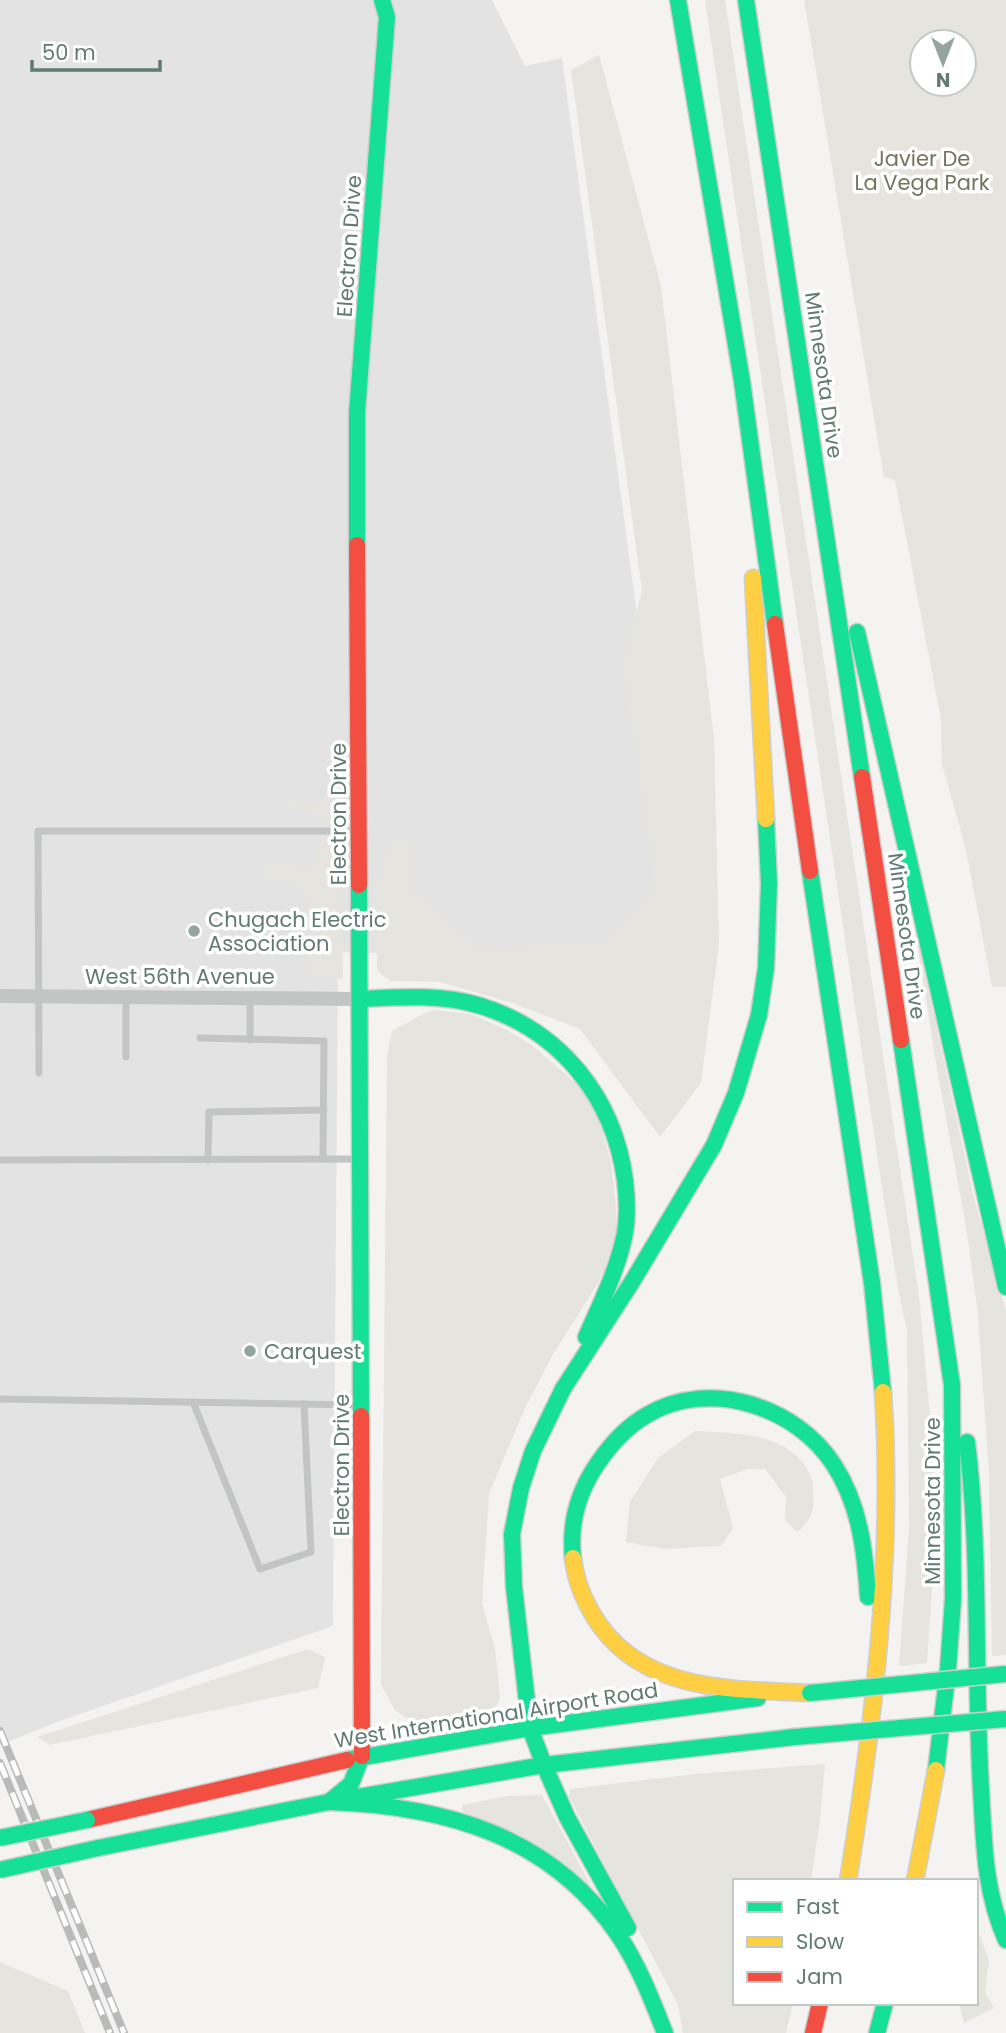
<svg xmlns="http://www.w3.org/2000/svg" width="1006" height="2033" font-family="Poppins,sans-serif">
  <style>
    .built { fill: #e2e3e2 }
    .green { fill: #e5e4df; fill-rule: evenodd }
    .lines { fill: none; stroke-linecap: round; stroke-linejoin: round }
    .fast-casing { stroke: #cdcfce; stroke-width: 19 }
    .slow-casing { stroke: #cdcfce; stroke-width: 19 }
    .jam-casing { stroke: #cdcfce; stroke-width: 19 }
    .lane { stroke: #c3c5c4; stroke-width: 7 }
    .street { stroke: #c3c5c4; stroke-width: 14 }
    .fast { stroke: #16e098; stroke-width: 16 }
    .slow { stroke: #ffcf43; stroke-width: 16 }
    .jam { stroke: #f24e42; stroke-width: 16 }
    .rail-casing { stroke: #b8bbba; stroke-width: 8 }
    .rail { stroke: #fff; stroke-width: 5; stroke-dasharray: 16; stroke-linecap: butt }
    .fast-bridge-casing { stroke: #cecfce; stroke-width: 19; stroke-linecap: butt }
    .fast-bridge { stroke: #16e098; stroke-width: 16 }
    .poi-dot { fill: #94a59f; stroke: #fff; stroke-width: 2.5 }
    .labels { text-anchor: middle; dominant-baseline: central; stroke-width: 7; stroke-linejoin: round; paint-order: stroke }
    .park-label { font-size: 21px; fill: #73745f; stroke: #fff }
    .street-label { font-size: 21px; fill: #617b72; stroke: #fff }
    .poi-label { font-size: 21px; fill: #617b72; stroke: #fff; text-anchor: start }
  </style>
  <rect width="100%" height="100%" fill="#f4f3f2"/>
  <!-- built -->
  <polygon class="built" points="0,0 492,0 525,66 562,58 674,889 619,951 475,955 338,952 333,1626 57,1722 0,1745"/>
  <!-- green -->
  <g class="green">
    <polygon points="705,0 725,0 919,1296 933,1450 932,1588 927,1663 899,1666 909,1527 907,1331 898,1288 881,1181"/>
    <path d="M 804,0 L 1006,0 L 1006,987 L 992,987 L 966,850 L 942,764 L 941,719 L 895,480 L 884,477 ZM 922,42 L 964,42 L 964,84 L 922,84 Z"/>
    <polygon points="599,55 661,286 714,739 719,944 701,1083 660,1137 580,1029 512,1003 440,982 390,981 377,971 377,883 392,842 409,841 410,891 478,949 604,942 648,903 654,874 623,665 642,591 571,70"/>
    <polygon points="322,797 346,797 344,820 318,819 315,811 288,808 287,802 317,803"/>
    <polygon points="316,840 341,840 343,979 306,976 304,967 311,967 311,921 306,920 306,891 302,891 302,881 265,881 265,862 294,861 295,868 315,869"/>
    <polygon points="914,923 974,1198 1006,1311 1006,1655 992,1656 989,1474 978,1314 966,1226 937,1069"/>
    <polygon points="436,1010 471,1014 505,1029 533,1046 577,1084 599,1118 611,1162 615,1197 618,1243 598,1283 552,1356 525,1408 489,1494 482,1604 495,1648 500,1699 487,1720 418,1727 395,1710 381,1685 387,1055 392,1031 423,1014"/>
    <path d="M 695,1431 C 735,1433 789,1432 810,1474 C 813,1480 813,1489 813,1495 C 815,1511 809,1523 797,1532 L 785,1520 L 786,1497 L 765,1469 L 747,1469 L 720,1479 L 733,1528 L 721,1546 L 663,1549 L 626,1542 L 630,1502 L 658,1458 Z"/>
    <polygon points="308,1649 325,1657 318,1688 50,1745 37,1737"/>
    <polygon points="825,1764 820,1819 811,1881 735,1881 735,2003 793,2003 786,2033 683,2033 678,2005 569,1797 570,1789 695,1774"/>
    <polygon points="542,1795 591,1886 462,1811 462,1805 507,1796"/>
    <polygon points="980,1935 989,1961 985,1992 994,2008 964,2023 959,2003 976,2003 976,1938"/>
    <polygon points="0,1962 68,1991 85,2033 0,2033"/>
  </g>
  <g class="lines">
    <defs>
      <g id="fast">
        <polyline points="678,0 742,381 775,624"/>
        <polyline points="746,0 862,777"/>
        <polyline points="357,545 357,413 387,17 382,0"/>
        <polyline points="857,632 1006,1287"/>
        <polyline points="810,871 872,1283 883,1392"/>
        <polyline points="359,885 361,1416"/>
        <path d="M 360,999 C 400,997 442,994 481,1006 C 561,1031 614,1098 625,1180 C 627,1197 628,1216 625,1233 C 618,1269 601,1303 586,1337"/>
        <polyline points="901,1040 952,1385 953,1599 948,1670 936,1770"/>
        <polyline points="563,1389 632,1282 714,1145 736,1093 759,1015 766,968 769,883 766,819"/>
        <path d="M 967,1442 C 981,1557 974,1673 981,1789 C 984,1841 984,1891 1006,1940"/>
        <path d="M 573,1558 C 569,1522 578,1492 598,1463 C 611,1444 626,1427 647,1415 C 709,1378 796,1406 834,1465 C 860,1505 865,1551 868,1597"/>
        <polyline points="347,1760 530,1728 758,1698"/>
        <polyline points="544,1765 530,1728 514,1587 512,1534 521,1488 533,1451 563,1389"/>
        <polyline points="544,1765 567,1817 628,1928"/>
        <polyline points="329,1802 351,1784 362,1756"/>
        <path d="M 329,1802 C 444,1806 551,1835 619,1936 C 639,1966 652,2000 665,2033"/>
        <polyline points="98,1848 329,1802 544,1765 795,1737"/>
        <polyline points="877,2033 885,2003"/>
      </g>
      <g id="slow">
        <polyline points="753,578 766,819"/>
        <path d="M 573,1558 C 576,1584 586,1606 601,1627 C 650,1693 736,1689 810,1693"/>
        <path d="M 848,1881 C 874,1720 894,1556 883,1392"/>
        <polyline points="915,1881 936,1770"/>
      </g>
      <g id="jam">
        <polyline points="357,545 359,885"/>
        <polyline points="775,624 810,871"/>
        <polyline points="862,777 901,1040"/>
        <polyline points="361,1416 362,1756"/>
        <polyline points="87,1820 347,1760"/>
        <polyline points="813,2033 820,2003"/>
      </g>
    </defs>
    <!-- fast casing -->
    <use href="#fast" class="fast-casing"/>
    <!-- slow casing -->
    <use href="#slow" class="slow-casing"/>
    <!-- jam casing -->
    <use href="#jam" class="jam-casing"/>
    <!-- lane -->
    <g class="lane">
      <polyline points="250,998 250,1040"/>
      <polyline points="200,1038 324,1041 323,1159"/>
      <polyline points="126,1057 126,998"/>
      <polyline points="39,1073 38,831 358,831"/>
      <polyline points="0,1160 357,1159"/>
      <polyline points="208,1160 209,1112 324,1110"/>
      <polyline points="0,1399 358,1405"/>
      <polyline points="193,1402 260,1569 311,1552 304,1404"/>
    </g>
    <!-- street -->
    <polyline class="street" points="0,996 360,999"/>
    <!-- fast -->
    <use href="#fast" class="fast"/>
    <!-- slow -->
    <use href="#slow" class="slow"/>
    <!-- jam -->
    <use href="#jam" class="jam"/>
    <defs>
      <g id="rail">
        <polyline points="0,1731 124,2033"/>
        <polyline points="0,1763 110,2033"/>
      </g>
    </defs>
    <!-- rail casing -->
    <use href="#rail" class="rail-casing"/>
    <!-- rail -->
    <use href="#rail" class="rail"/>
    <defs>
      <g id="fast-bridge">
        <polyline points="810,1693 1006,1674"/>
        <polyline points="795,1737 1006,1719"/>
        <polyline points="0,1838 87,1820"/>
        <polyline points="0,1870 98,1848"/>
      </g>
    </defs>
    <!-- fast-bridge casing -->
    <use href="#fast-bridge" class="fast-bridge-casing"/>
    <!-- fast-bridge -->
    <use href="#fast-bridge" class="fast-bridge"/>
  </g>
  <!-- markers -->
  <g class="poi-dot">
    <circle cx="194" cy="931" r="7"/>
    <circle cx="250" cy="1351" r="7"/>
  </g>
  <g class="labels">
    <!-- park labels -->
    <g class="park-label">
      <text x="922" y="158">Javier De<tspan x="922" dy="24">La Vega Park</tspan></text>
    </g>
    <!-- street labels -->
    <g class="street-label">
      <text transform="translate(349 246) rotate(-86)">Electron Drive</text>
      <text transform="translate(824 375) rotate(82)">Minnesota Drive</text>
      <text transform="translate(338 814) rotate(-90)">Electron Drive</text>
      <text transform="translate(907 936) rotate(82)">Minnesota Drive</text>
      <text x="180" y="976">West 56th Avenue</text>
      <text transform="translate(341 1465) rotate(-90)">Electron Drive</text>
      <text transform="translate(932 1501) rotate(-90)">Minnesota Drive</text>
      <text transform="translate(496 1715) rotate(-9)">West International Airport Road</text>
    </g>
    <!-- poi labels -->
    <g class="poi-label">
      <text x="208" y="919">Chugach Electric<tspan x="208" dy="24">Association</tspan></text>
      <text x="264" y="1351">Carquest</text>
    </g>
  </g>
  <!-- legend -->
  <rect x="733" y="1879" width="245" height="126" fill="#ffffff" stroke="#c0cac7" stroke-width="2"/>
  <rect x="747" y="1902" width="35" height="10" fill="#16e098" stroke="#c0cac7" stroke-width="2"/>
  <text x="796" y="1914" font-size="21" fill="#617b72">Fast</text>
  <rect x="747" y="1937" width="35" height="10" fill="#ffcf43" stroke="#c0cac7" stroke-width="2"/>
  <text x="796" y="1949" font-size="21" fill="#617b72">Slow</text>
  <rect x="747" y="1972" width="35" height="10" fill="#f24e42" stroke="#c0cac7" stroke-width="2"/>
  <text x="796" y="1984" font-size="21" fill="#617b72">Jam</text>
  <!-- north arrow -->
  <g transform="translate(943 63) rotate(180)"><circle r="33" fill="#ffffff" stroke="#c0cac7" stroke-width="2"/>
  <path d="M0-5L12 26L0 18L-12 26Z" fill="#94a59f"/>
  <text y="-10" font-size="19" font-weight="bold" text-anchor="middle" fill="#617b72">N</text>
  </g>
  <!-- scale -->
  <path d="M32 60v10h128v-10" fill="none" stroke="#617b72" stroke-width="3.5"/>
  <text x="42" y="60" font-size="21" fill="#617b72" stroke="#ffffff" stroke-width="5" paint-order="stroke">50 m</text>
</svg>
